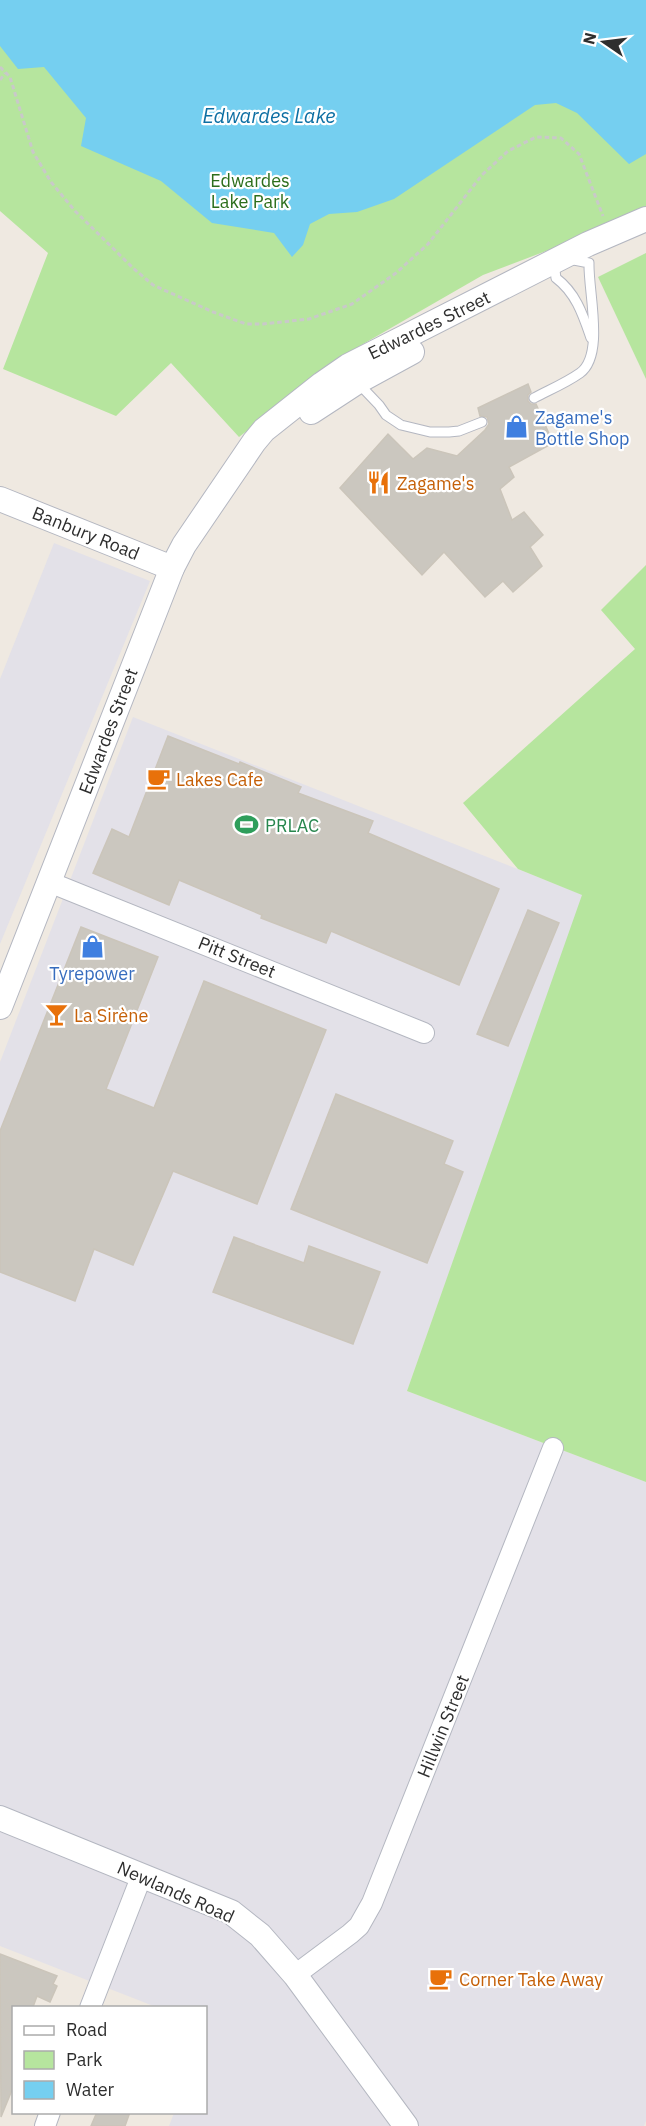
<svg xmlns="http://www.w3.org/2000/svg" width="646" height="2126" font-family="'IBM Plex Sans',sans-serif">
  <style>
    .industrial { fill: #e3e1e8 }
    .green { fill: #b6e59e }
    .water { fill: #75cff0 }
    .building { fill: #cbc7bf; stroke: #cbc5ba; stroke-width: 1.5 }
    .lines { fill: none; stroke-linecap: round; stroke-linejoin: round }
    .service-casing { stroke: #b4b7c1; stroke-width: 11 }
    .minor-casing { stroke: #b4b7c1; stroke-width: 22 }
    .tertiary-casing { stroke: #b4b7c1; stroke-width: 26 }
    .path { stroke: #c9c9c9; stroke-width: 3; stroke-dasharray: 4.5 3; stroke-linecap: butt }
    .service { stroke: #fff; stroke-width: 9 }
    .minor { stroke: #fff; stroke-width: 20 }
    .tertiary { stroke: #fff; stroke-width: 24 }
    .labels { text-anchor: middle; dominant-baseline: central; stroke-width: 4.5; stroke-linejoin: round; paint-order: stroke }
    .park-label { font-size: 18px; fill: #2c6e1b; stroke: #fff }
    .street-label { font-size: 18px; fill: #2e2e2e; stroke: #fff }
    .shop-label { font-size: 18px; fill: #366cbe; stroke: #fff; text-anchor: start }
    .food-label { font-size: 18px; fill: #c56008; stroke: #fff; text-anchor: start }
    .leisure-label { font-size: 18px; fill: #27864d; stroke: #fff; text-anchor: start }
    .water-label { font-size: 20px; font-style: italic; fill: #0d6fa3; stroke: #fff }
  </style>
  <rect width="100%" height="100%" fill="#efe9e1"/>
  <!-- industrial -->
  <g class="industrial">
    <polygon points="54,543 150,581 0,944 0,679"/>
    <polygon points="133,717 583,895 407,1391 646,1482 646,2121 644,2126 169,2126 174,2113 206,2112 206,2033 207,2029 206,2028 206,2008 156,2007 0,1946 0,1062"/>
  </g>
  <!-- green -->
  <g class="green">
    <polygon points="0,0 646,0 646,207 583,237 483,275 344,355 239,437 171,363 116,416 3,369 48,253 0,211"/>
    <polygon points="646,253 646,379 598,277"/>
    <polygon points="646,565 646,1482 407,1391 582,895 518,869 463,803 635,649 601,610"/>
  </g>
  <!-- water -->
  <polygon class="water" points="0,0 646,0 646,154 629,164 577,113 556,103 535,105 394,199 357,212 329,214 310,224 303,245 292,257 274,233 212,223 161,181 81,146 86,118 44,67 18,69 0,46"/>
  <!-- building -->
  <g class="building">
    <polygon points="528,384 531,392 528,395 528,401 531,404 536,404 553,443 509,467 514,477 500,489 512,520 524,512 543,535 530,547 542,566 513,592 503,581 485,597 444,552 422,575 340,488 388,434 413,459 427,448 457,456 485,430 489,424 487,417 480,416 478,408"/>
    <polygon points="168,736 239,764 240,762 301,787 298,793 373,821 368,833 499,889 459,985 331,931 326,943 261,918 262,915 179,880 169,905 93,873 112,829 129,837"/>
    <polygon points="528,910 559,923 508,1046 477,1034"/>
    <polygon points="81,927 158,957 106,1089 154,1108 204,981 326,1030 257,1204 173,1171 133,1265 94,1249 75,1301 0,1272 0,1131"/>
    <polygon points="336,1094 453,1141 444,1164 463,1172 427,1263 291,1209"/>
    <polygon points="234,1237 304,1263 309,1246 380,1272 353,1344 213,1292"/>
    <polygon points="0,1954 57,1976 53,1984 57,1986 50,2002 37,1996 33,2007 14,2007 14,2085 1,2117"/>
    <polygon points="97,2112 130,2112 125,2126 91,2126"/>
  </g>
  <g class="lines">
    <defs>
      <g id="service">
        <path d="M 554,264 L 556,278 C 576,293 583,315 591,338"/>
        <polyline points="358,383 379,405 386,415 401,425 430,432 449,432 459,431 482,422"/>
        <path d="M 534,398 C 549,390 566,383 580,373 C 605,355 588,291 589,263 L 569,259"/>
      </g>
      <g id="minor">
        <polyline points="49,882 424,1033"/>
        <polyline points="295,1975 350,1934 359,1926 372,1903 553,1448"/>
        <polyline points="90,2008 142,1875"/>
        <polyline points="45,2126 50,2112"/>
      </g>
      <g id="tertiary">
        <polyline points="311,412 357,382 412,352"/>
        <polyline points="0,499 172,568"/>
        <polyline points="0,1007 172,568 184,545 254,442 264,430 322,384 348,366 588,244 646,219"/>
        <polyline points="0,1818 231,1912 260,1935 295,1975 406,2126"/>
      </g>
    </defs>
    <!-- service casing -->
    <use href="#service" class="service-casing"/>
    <!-- minor casing -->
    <use href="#minor" class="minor-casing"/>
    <!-- tertiary casing -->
    <use href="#tertiary" class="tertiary-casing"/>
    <!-- path -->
    <g class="path">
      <polyline points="0,67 10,77 33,152 51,182 75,211 133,268 153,285 213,312 246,324 263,324 309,319 352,304 396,273 428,244 482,175 508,151 536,137 561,138 579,154 603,216"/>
      <polyline points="0,80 5,73"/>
    </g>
    <!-- service -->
    <use href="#service" class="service"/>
    <!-- minor -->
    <use href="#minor" class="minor"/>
    <!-- tertiary -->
    <use href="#tertiary" class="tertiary"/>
  </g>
  <!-- icons -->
  <defs>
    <symbol id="shop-bare" viewBox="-9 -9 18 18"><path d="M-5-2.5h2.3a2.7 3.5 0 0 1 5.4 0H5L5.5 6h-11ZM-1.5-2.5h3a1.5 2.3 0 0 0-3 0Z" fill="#3f7fe0" stroke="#fff" stroke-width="2.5" paint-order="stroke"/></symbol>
    <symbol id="restaurant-bare" viewBox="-9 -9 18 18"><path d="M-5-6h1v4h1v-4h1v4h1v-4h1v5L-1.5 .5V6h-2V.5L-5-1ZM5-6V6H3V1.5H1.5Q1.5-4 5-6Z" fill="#e8710a" stroke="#fff" stroke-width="2.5" paint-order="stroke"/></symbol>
    <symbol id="cafe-bare" viewBox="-9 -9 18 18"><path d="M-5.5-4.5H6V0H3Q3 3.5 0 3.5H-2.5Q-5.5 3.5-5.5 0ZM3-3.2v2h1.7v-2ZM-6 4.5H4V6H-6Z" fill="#e8710a" stroke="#fff" stroke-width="2.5" paint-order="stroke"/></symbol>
    <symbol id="stadium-bare" viewBox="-9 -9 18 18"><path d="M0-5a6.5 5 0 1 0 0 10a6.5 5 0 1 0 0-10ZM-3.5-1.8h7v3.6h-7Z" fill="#2e9e5b" stroke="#fff" stroke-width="2.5" paint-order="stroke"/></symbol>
    <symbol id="bar-bare" viewBox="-9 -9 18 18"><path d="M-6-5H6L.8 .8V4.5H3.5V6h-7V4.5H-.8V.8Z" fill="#e8710a" stroke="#fff" stroke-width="2.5" paint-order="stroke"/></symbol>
  </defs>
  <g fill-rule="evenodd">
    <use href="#shop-bare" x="500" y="410" width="33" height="33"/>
    <use href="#restaurant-bare" x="362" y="466" width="33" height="33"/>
    <use href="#cafe-bare" x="142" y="762" width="33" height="33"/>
    <use href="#stadium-bare" x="230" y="808" width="33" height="33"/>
    <use href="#shop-bare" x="76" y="930" width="33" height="33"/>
    <use href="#bar-bare" x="40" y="998" width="33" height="33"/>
    <use href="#cafe-bare" x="424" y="1962" width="33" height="33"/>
  </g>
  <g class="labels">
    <!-- park labels -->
    <g class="park-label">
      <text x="250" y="180">Edwardes<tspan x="250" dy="21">Lake Park</tspan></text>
    </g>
    <!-- street labels -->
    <g class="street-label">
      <text transform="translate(429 325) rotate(-26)">Edwardes Street</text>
      <text transform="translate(86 533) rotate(22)">Banbury Road</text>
      <text transform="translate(108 731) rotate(-69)">Edwardes Street</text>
      <text transform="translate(237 957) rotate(22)">Pitt Street</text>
      <text transform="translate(443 1726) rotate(-68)">Hillwin Street</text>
      <text transform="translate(176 1892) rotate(24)">Newlands Road</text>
    </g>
    <!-- shop labels -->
    <g class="shop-label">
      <text x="535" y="417">Zagame's<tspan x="535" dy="21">Bottle Shop</tspan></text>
      <text x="92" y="973" text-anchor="middle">Tyrepower</text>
    </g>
    <!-- food labels -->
    <g class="food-label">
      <text x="397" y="483">Zagame's</text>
      <text x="176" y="779">Lakes Cafe</text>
      <text x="74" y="1015">La Sirène</text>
      <text x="459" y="1979">Corner Take Away</text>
    </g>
    <!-- leisure labels -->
    <g class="leisure-label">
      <text x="265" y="825">PRLAC</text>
    </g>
    <!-- water labels -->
    <g class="water-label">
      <text x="269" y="115">Edwardes Lake</text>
    </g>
  </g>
  <!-- legend -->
  <rect x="12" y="2006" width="195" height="108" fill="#ffffff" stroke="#ababab" stroke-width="1.5"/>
  <rect x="24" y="2026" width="30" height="9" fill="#ffffff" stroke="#ababab" stroke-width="1.5"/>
  <text x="66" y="2036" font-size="18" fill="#2e2e2e">Road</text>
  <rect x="24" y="2051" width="30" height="18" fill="#b6e59e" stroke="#ababab" stroke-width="1.5"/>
  <text x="66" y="2066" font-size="18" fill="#2e2e2e">Park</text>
  <rect x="24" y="2081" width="30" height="18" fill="#75cff0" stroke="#ababab" stroke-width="1.5"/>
  <text x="66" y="2096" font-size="18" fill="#2e2e2e">Water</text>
  <!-- north arrow -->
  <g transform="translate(604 42) rotate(284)" stroke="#ffffff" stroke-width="4.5" paint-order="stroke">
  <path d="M0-4.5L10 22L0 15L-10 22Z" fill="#2e2e2e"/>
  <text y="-9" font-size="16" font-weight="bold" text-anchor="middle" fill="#2e2e2e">N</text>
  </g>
</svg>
